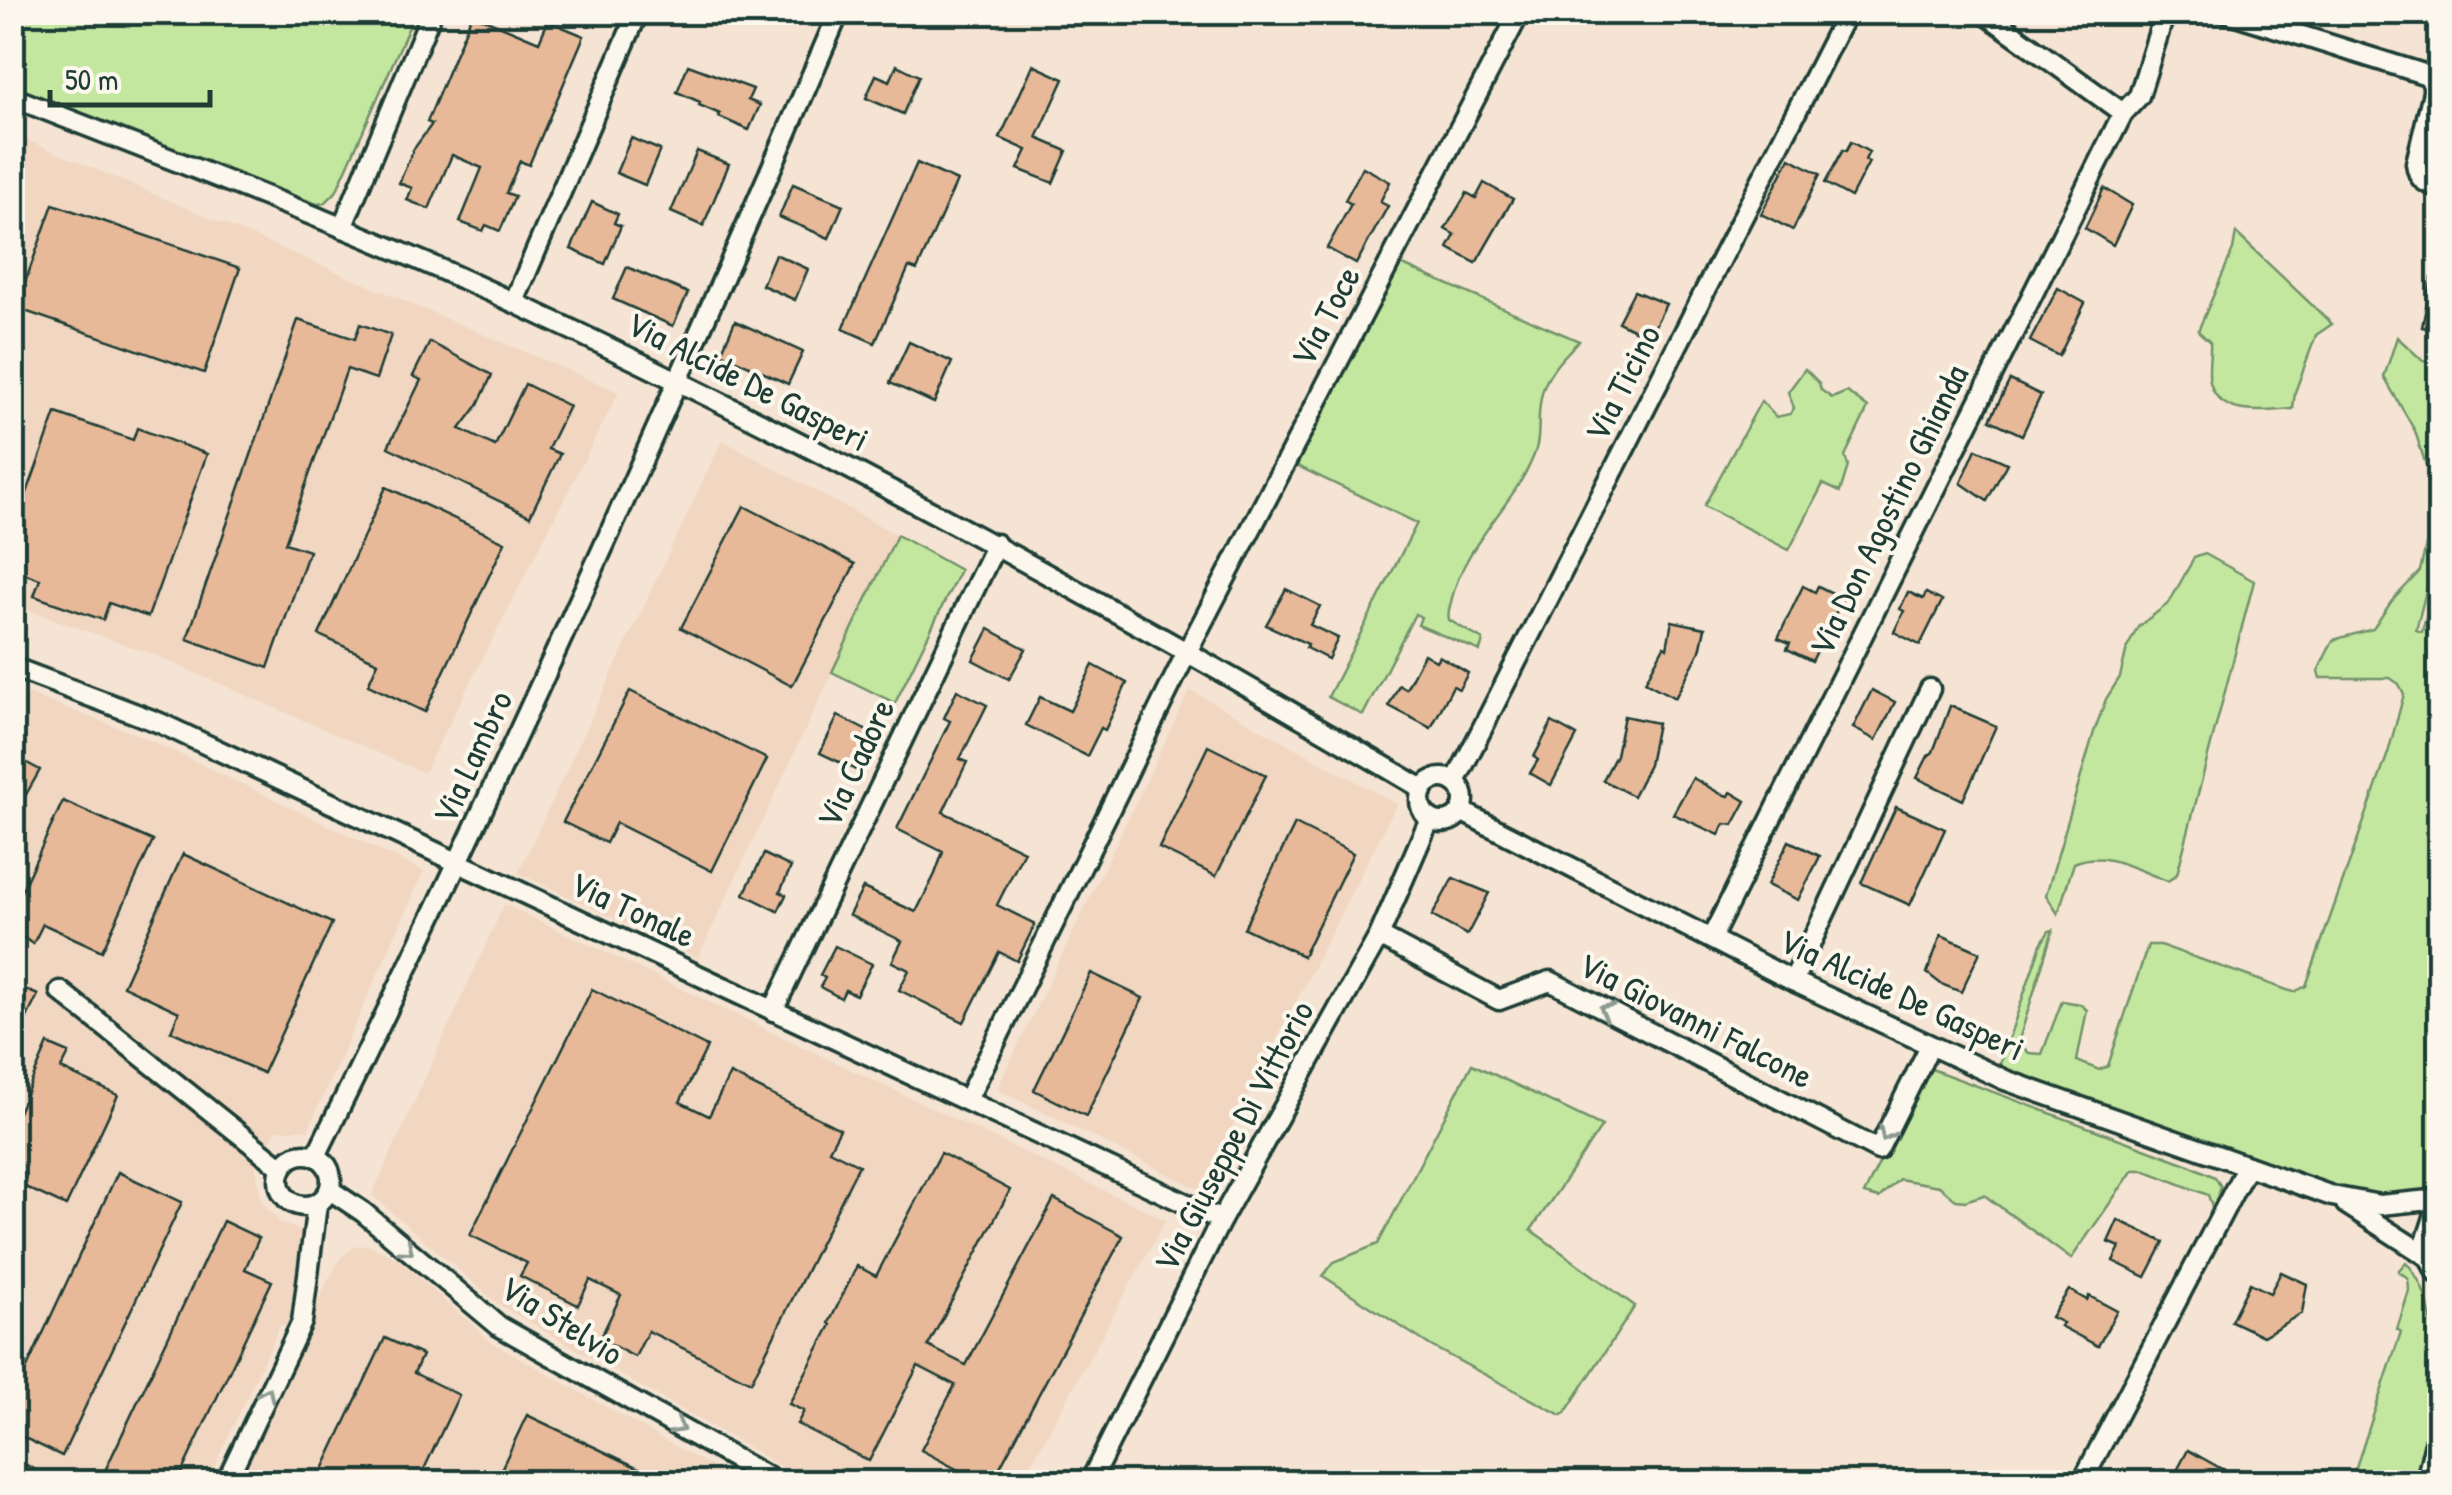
<svg xmlns="http://www.w3.org/2000/svg" width="2452" height="1495" font-family="'Patrick Hand',sans-serif">
  <style>
    .built { fill: #f1d7c2 }
    .green { fill: #c4e7a0; stroke: #72926a; stroke-width: 2.5 }
    .building { fill: #e8b999; stroke: #1f3d34; stroke-width: 2.5 }
    .lines { fill: none; stroke-linecap: round; stroke-linejoin: round }
    .street-casing { stroke: #1f3d34; stroke-width: 25 }
    .secondary-casing { stroke: #1f3d34; stroke-width: 35 }
    .street { stroke: #fbf7ec; stroke-width: 18 }
    .secondary { stroke: #fbf7ec; stroke-width: 28 }
    .oneway { stroke: #8d9a90 }
    .labels { text-anchor: middle; dominant-baseline: central; stroke-width: 8; stroke-linejoin: round; paint-order: stroke }
    .street-label { font-size: 35px; fill: #1f3d34; stroke: #fbf7ec }
  </style>
  <rect width="100%" height="100%" fill="#f5e4d3"/>
  <filter id="ink" filterUnits="userSpaceOnUse"><feTurbulence type="fractalNoise" baseFrequency=".01" numOctaves="2"/><feDisplacementMap in="SourceGraphic" scale="20" xChannelSelector="R" yChannelSelector="G"/><feConvolveMatrix kernelMatrix="1 2 1 2 8 2 1 2 1" color-interpolation-filters="sRGB"/></filter>
  <g filter="url(#ink)">
    <!-- built -->
    <g class="built">
      <polygon points="13,134 619,392 424,773 149,653 13,605"/>
      <polygon points="722,440 897,535 698,958 518,873"/>
      <polygon points="12,688 144,737 424,871 308,1130 277,1130 256,1168 262,1202 281,1223 300,1230 299,1307 290,1326 280,1326 207,1482 13,1482"/>
      <polygon points="1190,690 1397,804 1200,1190 997,1089"/>
      <polygon points="504,904 1166,1220 1021,1482 808,1482 499,1305 372,1195"/>
      <polygon points="369,1245 398,1259 492,1342 728,1476 724,1482 239,1482 326,1284 341,1257 355,1246"/>
    </g>
    <!-- green -->
    <g class="green">
      <polygon points="12,13 415,13 336,192 325,203 317,204 120,132 13,88"/>
      <path d="M 2236,233 L 2332,324 L 2316,335 L 2295,392 L 2293,409 C 2264,411 2219,419 2210,382 C 2207,370 2211,354 2210,342 L 2198,331 L 2233,250 Z"/>
      <path d="M 1398,263 L 1579,341 C 1563,357 1545,374 1541,398 C 1535,430 1545,438 1526,472 C 1502,516 1464,548 1452,598 C 1450,608 1447,610 1449,620 L 1483,640 L 1480,651 L 1418,625 L 1421,617 L 1415,614 L 1363,715 L 1328,697 L 1417,523 L 1291,463 Z"/>
      <polygon points="2397,337 2423,361 2439,366 2439,506 2415,431 2384,377"/>
      <polygon points="1805,369 1819,383 1821,390 1832,398 1847,392 1868,408 1845,456 1848,466 1840,492 1823,484 1789,550 1704,506 1761,401 1776,417 1790,414 1794,408 1788,392"/>
      <path d="M 2436,515 L 2437,549 L 2416,630 L 2422,632 L 2439,564 L 2439,1189 C 2405,1200 2376,1197 2341,1189 L 1999,1067 L 2041,944 L 2049,931 L 2053,930 L 2018,1043 L 2029,1053 L 2042,1054 L 2062,1001 L 2080,1004 L 2087,1010 L 2077,1061 L 2099,1070 L 2108,1066 L 2148,945 L 2160,945 L 2287,990 L 2294,992 L 2306,986 L 2388,753 L 2404,694 L 2399,684 L 2390,678 L 2320,678 L 2318,671 L 2333,640 L 2373,629 L 2391,602 L 2420,571 L 2432,519 Z"/>
      <polygon points="897,535 960,570 895,703 832,672"/>
      <path d="M 2205,554 L 2254,581 L 2177,874 L 2168,881 C 2137,871 2107,849 2074,863 L 2058,914 L 2046,895 L 2094,732 L 2106,699 L 2120,677 L 2127,648 L 2138,627 L 2169,603 L 2194,558 Z"/>
      <polygon points="1472,1064 1602,1126 1531,1230 1635,1306 1565,1413 1561,1415 1431,1346 1323,1276 1334,1262 1378,1244"/>
      <polygon points="1926,1067 2187,1164 2215,1177 2221,1187 2213,1209 2208,1195 2144,1170 2133,1170 2071,1259 1984,1195 1965,1201 1956,1200 1939,1186 1899,1179 1879,1198 1864,1194"/>
      <path d="M 2406,1262 C 2452,1313 2430,1419 2416,1482 L 2351,1482 L 2401,1332 L 2397,1329 L 2409,1291 L 2408,1278 L 2398,1271 Z"/>
    </g>
    <!-- building -->
    <g class="building">
      <polygon points="472,14 539,42 548,21 584,36 529,165 520,161 506,193 515,196 500,231 486,225 483,231 460,222 482,168 452,155 429,209 407,200 412,188 399,183 413,150 432,124 427,122"/>
      <polygon points="688,65 753,89 748,100 760,105 749,130 719,117 720,114 699,105 700,102 677,92"/>
      <polygon points="897,65 919,76 903,114 866,98 876,75 890,81"/>
      <polygon points="1033,65 1064,79 1037,138 1067,151 1053,183 1018,169 1027,150 1000,138"/>
      <polygon points="631,138 660,150 645,185 616,173"/>
      <polygon points="1851,142 1869,152 1865,160 1869,162 1851,197 1825,183 1843,150 1846,151"/>
      <polygon points="697,151 729,164 703,226 671,212"/>
      <polygon points="1790,158 1820,174 1793,230 1761,214"/>
      <polygon points="917,163 957,181 917,270 909,267 875,343 843,329"/>
      <polygon points="1363,167 1390,182 1380,202 1388,206 1356,264 1327,248 1351,204 1345,200"/>
      <polygon points="1484,183 1513,199 1476,263 1448,248 1455,235 1445,229 1467,193 1476,198"/>
      <polygon points="793,184 843,205 829,238 779,217"/>
      <polygon points="2104,188 2132,205 2113,245 2085,228"/>
      <polygon points="592,202 618,214 614,223 621,226 605,264 571,249"/>
      <polygon points="53,204 240,268 204,373 16,308"/>
      <polygon points="775,254 808,269 795,300 762,285"/>
      <polygon points="627,267 688,293 673,326 613,299"/>
      <polygon points="2432,278 2440,279 2440,331 2422,327"/>
      <polygon points="2058,288 2085,303 2059,356 2030,341"/>
      <polygon points="1634,291 1666,304 1649,337 1618,322"/>
      <polygon points="298,320 355,339 360,324 391,335 376,379 347,369 285,543 309,551 268,668 187,639"/>
      <polygon points="735,321 803,352 788,384 721,353"/>
      <polygon points="430,342 492,375 478,405 460,429 495,446 525,384 569,406 548,449 560,454 530,516 388,447 421,380 413,376"/>
      <polygon points="909,342 952,362 934,403 890,383"/>
      <polygon points="2010,380 2041,395 2022,435 1990,420"/>
      <polygon points="56,413 133,440 137,428 207,454 148,617 109,603 103,620 34,596 40,579 12,569 12,534"/>
      <polygon points="1976,449 2007,463 1987,501 1961,483"/>
      <polygon points="386,487 505,542 425,712 368,685 378,662 319,635"/>
      <polygon points="744,506 855,564 792,686 681,628"/>
      <polygon points="1803,586 1815,592 1818,586 1843,598 1812,661 1787,649 1790,643 1778,638"/>
      <polygon points="1286,589 1320,606 1310,625 1338,638 1328,659 1306,648 1308,644 1266,625"/>
      <polygon points="1908,592 1923,599 1926,593 1942,601 1920,645 1894,632 1904,611 1900,609"/>
      <polygon points="1672,621 1705,628 1700,651 1675,698 1645,682 1664,646 1667,648"/>
      <polygon points="989,629 1026,649 1009,679 973,660"/>
      <polygon points="1424,654 1436,661 1439,656 1468,673 1459,689 1453,686 1431,728 1389,706 1399,685 1406,689"/>
      <polygon points="1093,665 1127,683 1105,730 1101,728 1087,756 1026,725 1040,697 1070,711"/>
      <polygon points="957,690 987,705 960,759 967,762 943,812 1024,851 997,905 1035,924 1017,961 999,952 964,1022 899,990 909,970 892,962 902,941 849,915 863,888 916,912 935,874 943,852 897,829 950,721 944,718"/>
      <polygon points="1872,690 1895,702 1876,740 1853,728"/>
      <polygon points="630,691 767,759 712,871 616,823 606,843 563,822"/>
      <polygon points="1950,706 1996,726 1963,800 1917,778 1928,756 1933,752"/>
      <polygon points="838,716 873,734 856,770 820,753"/>
      <polygon points="1624,716 1657,723 1649,765 1633,796 1603,780 1616,755"/>
      <polygon points="1552,722 1577,736 1551,785 1530,773 1538,760 1534,757"/>
      <polygon points="1208,746 1266,775 1216,876 1159,848"/>
      <polygon points="12,755 40,770 12,819"/>
      <polygon points="1693,778 1721,794 1729,796 1731,792 1746,801 1733,825 1725,824 1719,835 1673,814"/>
      <polygon points="63,801 153,841 102,951 43,924 33,944 12,930 12,911"/>
      <polygon points="1896,807 1945,829 1910,905 1861,883"/>
      <polygon points="1295,824 1353,853 1303,956 1244,928"/>
      <polygon points="1789,841 1820,856 1798,900 1767,885"/>
      <polygon points="183,854 332,923 263,1073 171,1031 179,1012 123,986"/>
      <polygon points="764,854 791,867 780,892 786,895 778,911 744,894"/>
      <polygon points="1453,878 1489,893 1467,935 1432,916"/>
      <polygon points="1941,935 1980,952 1961,992 1941,984 1927,973"/>
      <polygon points="835,946 872,964 856,995 845,990 841,998 820,987 825,978 820,975"/>
      <polygon points="1091,973 1143,998 1086,1116 1034,1090"/>
      <polygon points="12,984 38,995 12,1048"/>
      <polygon points="592,989 707,1047 680,1102 709,1116 730,1074 840,1129 829,1150 859,1165 751,1382 648,1331 635,1357 600,1339 621,1295 590,1280 578,1305 520,1276 527,1263 470,1235"/>
      <polygon points="48,1044 69,1053 61,1069 118,1095 66,1206 12,1181 12,1126"/>
      <polygon points="941,1153 1010,1190 928,1346 966,1365 1054,1199 1123,1236 992,1482 954,1482 960,1471 921,1450 955,1385 918,1366 869,1461 797,1424 804,1411 789,1404 831,1325 829,1323 857,1266 876,1276"/>
      <polygon points="118,1172 182,1202 62,1456 12,1432 12,1400"/>
      <polygon points="2118,1220 2164,1242 2146,1277 2113,1261 2120,1247 2108,1242"/>
      <polygon points="223,1221 259,1238 245,1269 272,1281 177,1482 124,1482 104,1473"/>
      <polygon points="2281,1272 2307,1284 2302,1313 2263,1336 2231,1321 2250,1283 2270,1293"/>
      <polygon points="2069,1290 2087,1300 2089,1296 2117,1311 2098,1346 2060,1326 2063,1323 2051,1317"/>
      <polygon points="385,1338 422,1355 414,1373 459,1395 418,1482 317,1482"/>
      <polygon points="527,1415 668,1482 495,1482"/>
      <polygon points="2188,1450 2245,1482 2171,1482"/>
    </g>
    <g class="lines">
      <defs>
        <g id="street">
          <polyline points="1983,12 2123,113"/>
          <path d="M 2226,12 L 2427,75 L 2433,83 L 2433,92 L 2416,163 C 2418,179 2424,184 2440,187"/>
          <path d="M 12,97 C 181,164 353,227 517,304 C 828,449 1128,615 1423,789"/>
          <polyline points="342,228 432,12"/>
          <polyline points="514,302 638,12"/>
          <polyline points="12,667 160,723 1221,1220"/>
          <circle cx="1442" cy="800" r="22"/>
          <polyline points="1455,782 1847,12"/>
          <polyline points="1461,811 1793,981 2005,1080 2332,1196 2380,1205 2440,1199"/>
          <polyline points="1379,936 1499,1000 1550,981 1878,1150 1930,1046"/>
          <polyline points="1712,937 2123,113 2139,96 2165,12"/>
          <polyline points="1793,981 1930,689"/>
          <polyline points="60,991 282,1168"/>
          <polyline points="773,1011 996,544"/>
          <polyline points="967,1100 1188,650 1520,12"/>
          <circle cx="305" cy="1180" r="26"/>
          <path d="M 316,1156 C 502,780 673,397 839,12"/>
          <polyline points="330,1190 363,1212 499,1326 776,1482"/>
          <polyline points="2346,1204 2433,1260"/>
          <polyline points="12,1470 34,1482"/>
          <polyline points="226,1482 302,1322 317,1204"/>
          <polyline points="1090,1482 1221,1220 1379,936 1430,818"/>
          <polyline points="2082,1482 2247,1166"/>
        </g>
        <g id="secondary">
          <polyline points="2440,1215 2430,1246 2440,1269"/>
          <polyline points="2431,1482 2440,1443"/>
        </g>
      </defs>
      <!-- street casing -->
      <use href="#street" class="street-casing"/>
      <!-- secondary casing -->
      <use href="#secondary" class="secondary-casing"/>
      <!-- street -->
      <use href="#street" class="street"/>
      <!-- secondary -->
      <use href="#secondary" class="secondary"/>
    </g>
    <!-- one-way arrows -->
    <defs><path id="oneway-chevron" d="M-2-3.5L2.5 0L-2 3.5" fill="none" stroke-width="1.6" stroke-linecap="round" stroke-linejoin="round" transform="scale(2.5)"/></defs>
    <g class="oneway">
      <use href="#oneway-chevron" transform="translate(1606 1010) rotate(-153)"/>
      <use href="#oneway-chevron" transform="translate(1886 1134) rotate(116)"/>
      <use href="#oneway-chevron" transform="translate(407 1249) rotate(40)"/>
      <use href="#oneway-chevron" transform="translate(267 1394) rotate(-65)"/>
      <use href="#oneway-chevron" transform="translate(678 1427) rotate(29)"/>
    </g>
  </g>
  <g class="labels">
    <!-- street labels -->
    <g class="street-label">
      <text transform="translate(1325 316) rotate(-62)">Via Toce</text>
      <text transform="translate(748 381) rotate(27)">Via Alcide De Gasperi</text>
      <text transform="translate(1622 383) rotate(-63)">Via Ticino</text>
      <text transform="translate(1888 510) rotate(-64)">Via Don Agostino Ghianda</text>
      <text transform="translate(472 757) rotate(-65)">Via Lambro</text>
      <text transform="translate(855 763) rotate(-65)">Via Cadore</text>
      <text transform="translate(633 909) rotate(25)">Via Tonale</text>
      <text transform="translate(1902 994) rotate(25)">Via Alcide De Gasperi</text>
      <text transform="translate(1696 1020) rotate(27)">Via Giovanni Falcone</text>
      <text transform="translate(1233 1136) rotate(-62)">Via Giuseppe Di Vittorio</text>
      <text transform="translate(562 1320) rotate(32)">Via Stelvio</text>
    </g>
  </g>
  <!-- margin -->
  <rect width="2452" height="1495" fill="none" stroke="#fbf7ec" stroke-width="50"/>
  <rect x="25" y="25" width="2402" height="1445" fill="none" stroke="#1f3d34" stroke-width="4" filter="url(#ink)"/>
  <!-- scale -->
  <path d="M50 90v15h160v-15" fill="none" stroke="#1f3d34" stroke-width="5"/>
  <text x="65" y="90" font-size="30" fill="#1f3d34" stroke="#fbf7ec" stroke-width="8" paint-order="stroke">50 m</text>
</svg>
